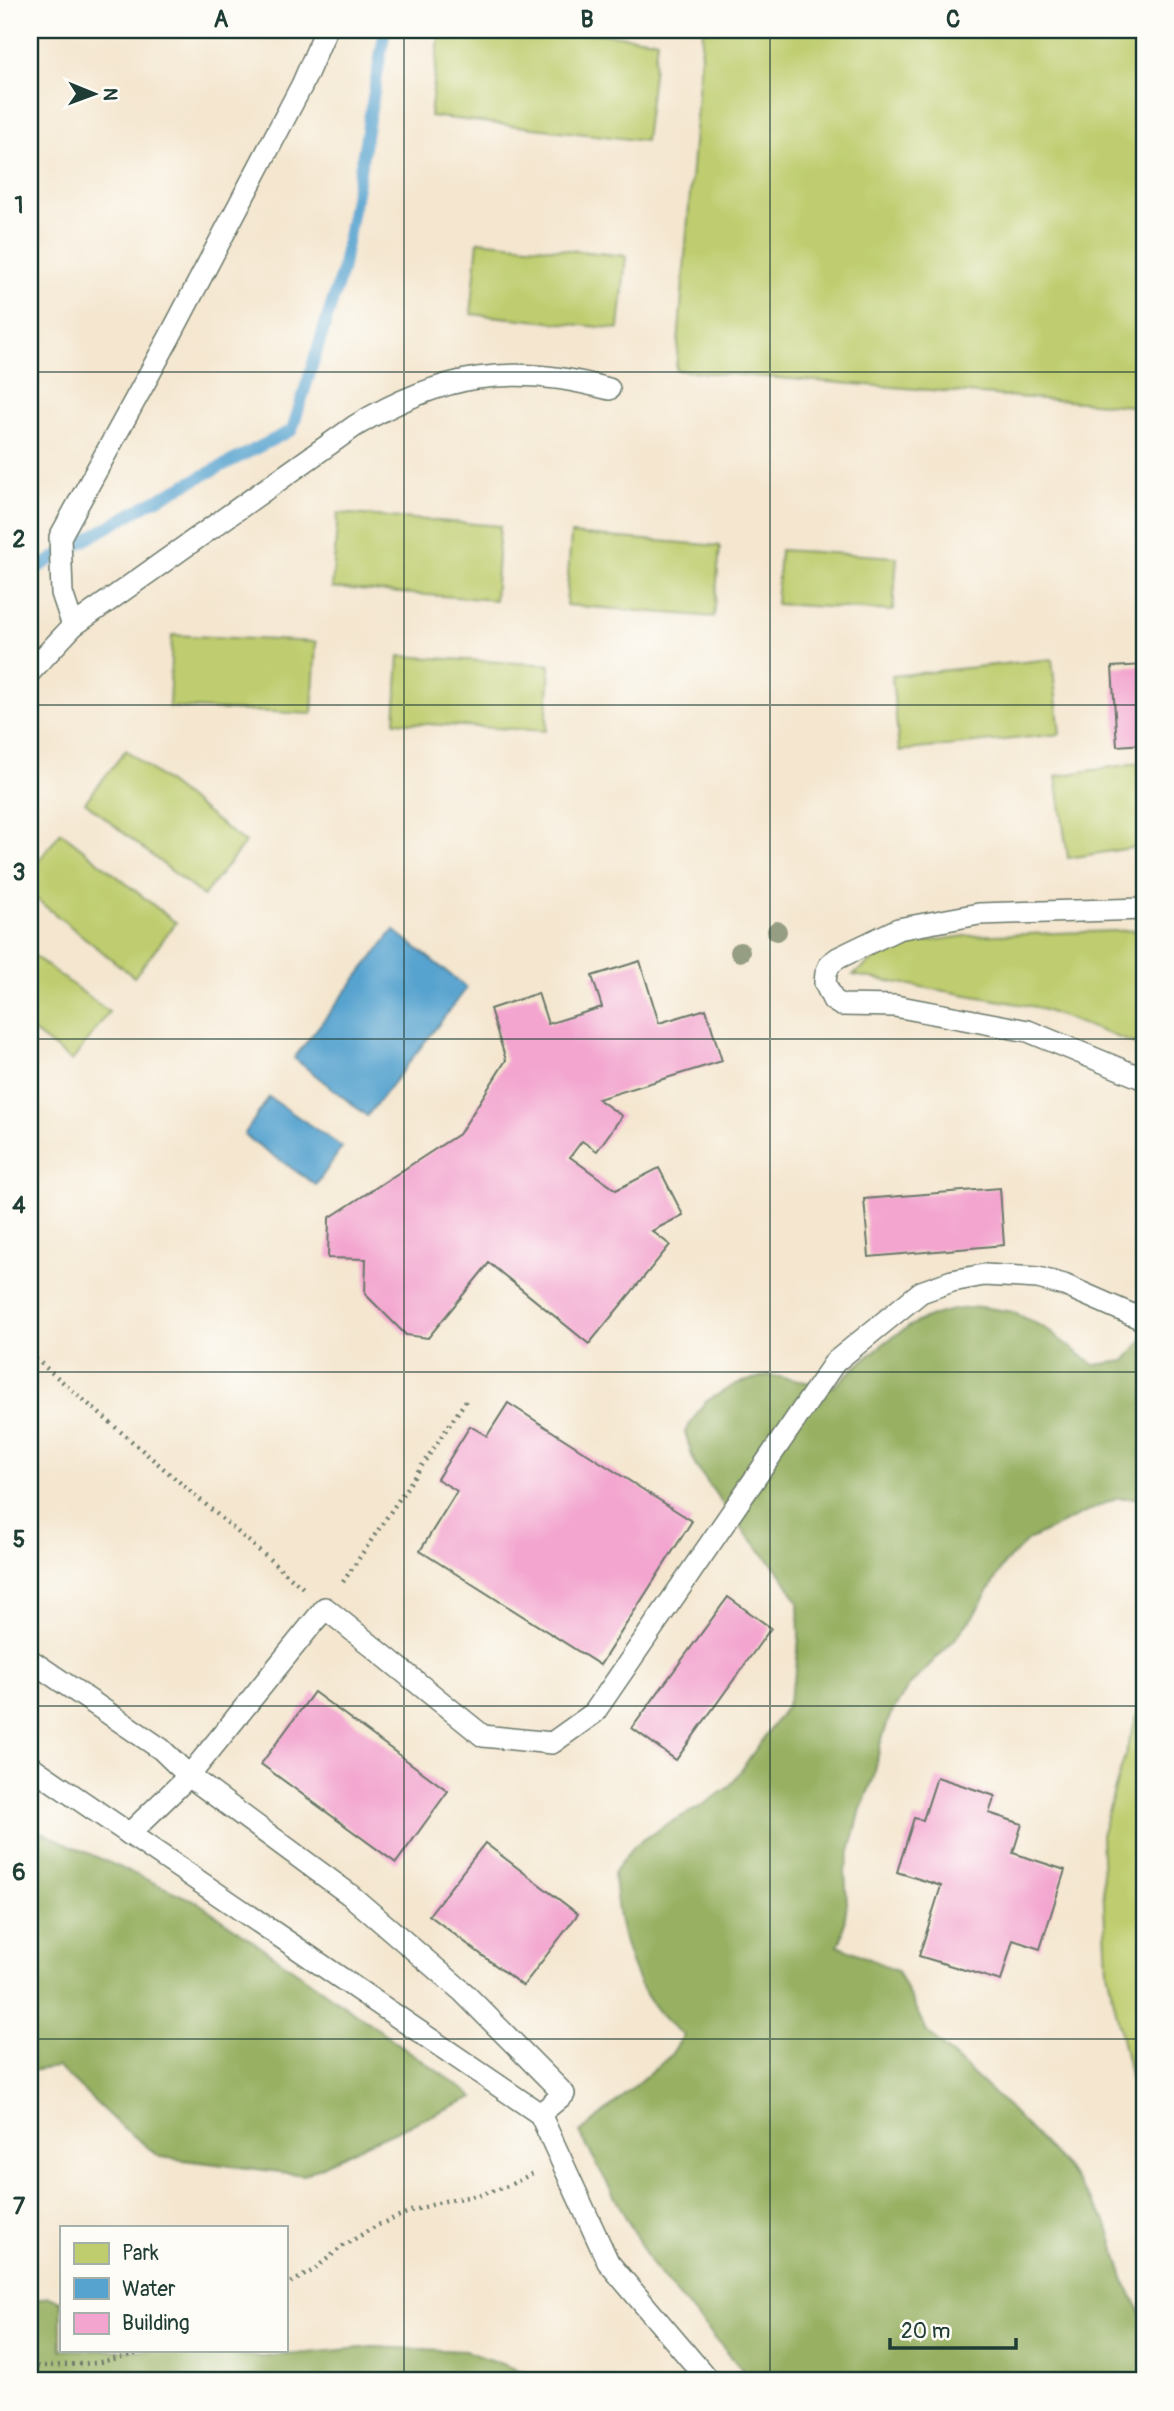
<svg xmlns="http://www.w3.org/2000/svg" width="1174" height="2411" font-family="Pangolin,sans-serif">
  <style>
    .green { fill: #bfcd6f; stroke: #6f8552; stroke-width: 2 }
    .forest { fill: #97b062; stroke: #5b764b; stroke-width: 2 }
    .water { fill: #56a3cf; stroke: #3a7082; stroke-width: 2 }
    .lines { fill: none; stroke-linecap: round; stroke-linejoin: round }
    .stream { stroke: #56a3cf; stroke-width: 12 }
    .building { fill: #f3a5cf }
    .service-casing { stroke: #6a786a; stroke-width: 24 }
    .path { stroke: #6a786a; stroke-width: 4.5; stroke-dasharray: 2 5; stroke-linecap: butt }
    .service { stroke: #fff; stroke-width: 21 }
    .tree { fill: #959d82 }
    .grid { fill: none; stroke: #1f3d34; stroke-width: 2; stroke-opacity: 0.55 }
    .neatline { fill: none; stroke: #1f3d34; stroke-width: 2.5 }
    .grid-label { font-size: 23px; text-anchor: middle; font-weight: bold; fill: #1f3d34 }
  </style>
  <rect width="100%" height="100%" fill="#fdfcf7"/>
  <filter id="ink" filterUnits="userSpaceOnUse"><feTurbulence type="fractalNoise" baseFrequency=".0143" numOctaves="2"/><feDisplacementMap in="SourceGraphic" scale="14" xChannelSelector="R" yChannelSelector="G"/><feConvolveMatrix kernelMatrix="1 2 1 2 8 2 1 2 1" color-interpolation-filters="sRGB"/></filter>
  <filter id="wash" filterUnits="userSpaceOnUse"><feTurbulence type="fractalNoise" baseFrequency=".00686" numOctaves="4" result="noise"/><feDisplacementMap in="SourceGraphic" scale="28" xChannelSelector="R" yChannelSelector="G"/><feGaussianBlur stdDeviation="1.57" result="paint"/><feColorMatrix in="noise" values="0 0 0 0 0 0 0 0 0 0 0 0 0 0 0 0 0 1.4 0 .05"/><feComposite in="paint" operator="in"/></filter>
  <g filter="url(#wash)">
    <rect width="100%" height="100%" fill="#f4e6cf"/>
    <!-- green -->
    <g class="green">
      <polygon points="440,30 564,30 657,40 645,141 430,116"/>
      <polygon points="703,30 1144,30 1144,407 676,370"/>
      <polygon points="478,241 626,256 619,329 471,314"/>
      <polygon points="338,513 500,526 495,600 332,588"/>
      <polygon points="571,534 720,546 714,617 566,605"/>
      <polygon points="780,550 897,557 893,611 776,604"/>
      <polygon points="172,635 316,642 312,714 169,707"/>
      <polygon points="399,656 550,665 546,731 395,722"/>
      <polygon points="1052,659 1060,734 899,751 892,676"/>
      <polygon points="126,750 245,843 203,896 85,802"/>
      <polygon points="1144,762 1144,846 1068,858 1056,776"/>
      <polygon points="61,832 176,923 134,977 30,894 30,872"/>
      <polygon points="1144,930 1144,1047 1036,1007 853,975 890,947 965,936"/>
      <polygon points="30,953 109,1012 72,1061 30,1029"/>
      <polygon points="1144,1692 1144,2136 1107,1971 1101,1835"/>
    </g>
    <!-- forest -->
    <g class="forest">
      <path d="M 982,1307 L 1013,1312 L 1043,1327 L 1094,1365 L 1125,1361 L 1144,1337 L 1144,1498 L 1116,1498 L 1028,1540 L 1004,1564 L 974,1615 L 954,1640 L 908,1687 L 890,1716 L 880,1745 L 874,1777 L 861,1809 L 845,1871 L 847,1903 L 842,1937 L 838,1945 L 897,1971 L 927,2032 L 1007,2106 L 1066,2167 L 1106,2221 L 1126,2284 L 1144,2319 L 1144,2381 L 752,2381 L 651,2264 L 580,2133 L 670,2056 L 684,2035 C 633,2002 617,1929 614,1872 L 634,1846 L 667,1824 L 700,1807 L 729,1787 L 787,1705 L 796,1670 L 799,1637 L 798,1602 L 781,1574 L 735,1521 L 695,1465 L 685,1432 L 705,1402 L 736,1384 L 768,1375 L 833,1387 C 867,1358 903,1320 949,1311 C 960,1308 971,1308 982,1307 Z"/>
      <polygon points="30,1827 199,1903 474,2097 364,2145 304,2175 160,2157 116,2122 58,2067 30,2071"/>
      <polygon points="48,2297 61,2301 61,2350 172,2350 263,2357 373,2347 466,2351 532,2375 541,2381 30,2381 30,2302"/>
    </g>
    <!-- water -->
    <g class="water">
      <polygon points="394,930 467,988 367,1116 294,1058"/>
      <polygon points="269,1097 342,1147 316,1185 244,1135"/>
    </g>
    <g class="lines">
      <!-- stream -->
      <polyline class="stream" points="30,572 148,504 292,430 342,271 385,30"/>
    </g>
    <g id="blocks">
      <!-- building -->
      <g class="building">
        <polygon points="1144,665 1144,744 1117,746 1112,667"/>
        <polygon points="640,961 659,1023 706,1009 722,1061 598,1099 622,1116 597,1151 582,1141 570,1157 616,1190 659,1168 683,1215 652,1231 670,1245 589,1344 489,1263 428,1338 406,1335 365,1294 366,1259 328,1258 329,1218 460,1133 506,1060 490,1009 538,993 548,1024 602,1007 592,976"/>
        <polygon points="1000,1188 1004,1245 869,1257 864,1199"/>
        <polygon points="508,1403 692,1521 600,1665 420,1551 457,1491 437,1479 470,1426 487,1436"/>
        <polygon points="728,1597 771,1628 676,1760 632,1728"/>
        <polygon points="314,1692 448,1791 396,1863 261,1764"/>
        <polygon points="937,1777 995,1796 989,1813 1022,1824 1013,1853 1065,1870 1040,1949 1013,1940 1001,1981 919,1956 941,1886 897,1872 914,1818 923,1820"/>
        <polygon points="485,1843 578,1914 523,1986 429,1915"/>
      </g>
    </g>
  </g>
  <g filter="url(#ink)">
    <use href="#blocks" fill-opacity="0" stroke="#6a786a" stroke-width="2"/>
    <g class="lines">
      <defs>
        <g id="service">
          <path d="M 73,626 L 355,426 C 441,374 512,362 609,389"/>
          <polyline points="30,672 73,626 62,593 60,537 169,338 302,85 326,30"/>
          <polyline points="1144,909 979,914 898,929 838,958 830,964 826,973 825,983 833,1000 841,1005 895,1006 1028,1031 1144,1079"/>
          <polyline points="30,1660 161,1749 189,1776 349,1894 463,1992 564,2094 540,2114 30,1766"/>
          <polyline points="129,1834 189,1776 325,1608 483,1736 552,1743 594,1713 835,1362 921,1292 952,1281 984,1275 1038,1278 1064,1285 1144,1320"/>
          <polyline points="540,2114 608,2262 709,2381"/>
        </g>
      </defs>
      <!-- service casing -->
      <use href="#service" class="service-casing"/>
      <!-- path -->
      <g class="path">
        <polyline points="30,1354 303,1588"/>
        <polyline points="343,1582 467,1399"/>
        <polyline points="285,2286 312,2271 343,2246 378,2225 411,2211 445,2201 480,2195 508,2186 533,2173"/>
        <polyline points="30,2367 96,2363 152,2350"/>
      </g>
      <!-- service -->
      <use href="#service" class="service"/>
    </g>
    <!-- trees -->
    <g class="tree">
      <circle cx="777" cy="931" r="10"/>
      <circle cx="740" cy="952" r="10"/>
    </g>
  </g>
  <!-- grid -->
  <path class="grid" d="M 404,30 L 404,2381M 770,30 L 770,2381M 30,372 L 1144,372M 30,705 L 1144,705M 30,1039 L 1144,1039M 30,1372 L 1144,1372M 30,1706 L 1144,1706M 30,2039 L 1144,2039"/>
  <!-- margin -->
  <rect width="1174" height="2411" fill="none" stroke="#fdfcf7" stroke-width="77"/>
  <!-- legend -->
  <rect x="60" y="2226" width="228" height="126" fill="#fdfcf7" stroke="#a4b0a9" stroke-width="2"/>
  <rect x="74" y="2243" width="35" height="21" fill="#bfcd6f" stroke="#a4b0a9" stroke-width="2"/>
  <text x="122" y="2260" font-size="21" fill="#1f3d34">Park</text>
  <rect x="74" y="2278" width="35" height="21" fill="#56a3cf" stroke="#a4b0a9" stroke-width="2"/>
  <text x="122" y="2296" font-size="21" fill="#1f3d34">Water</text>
  <rect x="74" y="2313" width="35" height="21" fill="#f3a5cf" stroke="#a4b0a9" stroke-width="2"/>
  <text x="122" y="2330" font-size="21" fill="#1f3d34">Building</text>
  <!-- north arrow -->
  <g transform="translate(94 94) rotate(91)" stroke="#fdfcf7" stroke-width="5" paint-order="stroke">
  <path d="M0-5L12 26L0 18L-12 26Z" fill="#1f3d34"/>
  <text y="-10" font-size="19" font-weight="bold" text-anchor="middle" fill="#1f3d34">N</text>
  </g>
  <!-- scale -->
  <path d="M890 2338v10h126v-10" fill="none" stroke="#1f3d34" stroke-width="3.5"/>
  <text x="901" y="2338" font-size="21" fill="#1f3d34" stroke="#fdfcf7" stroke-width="5" paint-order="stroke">20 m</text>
  <rect x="38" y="38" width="1098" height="2334" class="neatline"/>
  <g class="grid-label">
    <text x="221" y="27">A</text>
    <text x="587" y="27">B</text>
    <text x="953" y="27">C</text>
    <text x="19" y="213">1</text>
    <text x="19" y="547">2</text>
    <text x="19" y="880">3</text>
    <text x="19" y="1213">4</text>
    <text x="19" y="1547">5</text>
    <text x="19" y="1880">6</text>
    <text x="19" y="2214">7</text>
  </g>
</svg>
